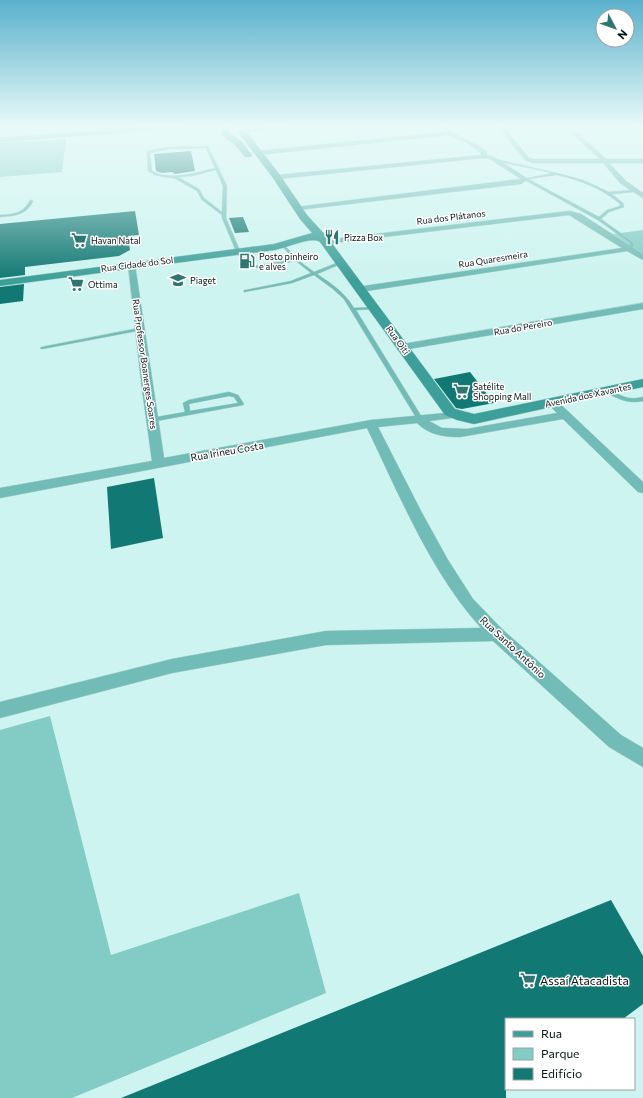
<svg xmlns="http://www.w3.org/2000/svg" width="643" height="1098" font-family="Commissioner,sans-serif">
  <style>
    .green { fill: #83cbc5 }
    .building { fill: #127873 }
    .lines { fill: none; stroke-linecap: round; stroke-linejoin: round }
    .service-casing { stroke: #add0cd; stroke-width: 1 }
    .minor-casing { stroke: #add0cd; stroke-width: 1 }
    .tertiary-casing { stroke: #add0cd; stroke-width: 1 }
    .secondary-casing { stroke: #add0cd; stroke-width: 1 }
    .service { fill: #71bcb6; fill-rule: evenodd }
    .minor { fill: #71bcb6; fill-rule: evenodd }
    .tertiary { fill: #71bcb6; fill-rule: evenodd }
    .secondary { fill: #3d9f99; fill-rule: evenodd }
    .labels { text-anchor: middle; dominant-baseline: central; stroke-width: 3; stroke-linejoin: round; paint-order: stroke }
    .far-street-label { font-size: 9px; fill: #071514; stroke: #fff }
    .far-poi-label { font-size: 9px; fill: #071514; stroke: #fff; text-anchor: start }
    .street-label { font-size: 10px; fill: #071514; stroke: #fff }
    .near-poi-label { font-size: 12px; fill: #071514; stroke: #fff; text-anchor: start }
  </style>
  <rect width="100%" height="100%" fill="#cdf4f0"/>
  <!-- green -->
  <g class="green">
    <polygon points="66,139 62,172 0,177 0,143"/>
    <polygon points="643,230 643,254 613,234"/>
    <polygon points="50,716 111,955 299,893 326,993 72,1098 0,1098 0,730"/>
  </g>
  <!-- building -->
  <g class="building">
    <polygon points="191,151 195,171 175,174 172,172 162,173 156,171 154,154"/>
    <polygon points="135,211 139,235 128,236 130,250 119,256 25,267 25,275 0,278 0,224"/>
    <polygon points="243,217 249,232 235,233 229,218"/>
    <polygon points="24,284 23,301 0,304 0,287"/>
    <polygon points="470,372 494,403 462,409 456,408 434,379"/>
    <polygon points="154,478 163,538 111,549 107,487"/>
    <polygon points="611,900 643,956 643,1004 623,1019 506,1019 506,1098 121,1098"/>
  </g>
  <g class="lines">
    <defs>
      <g id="service">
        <path d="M 208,146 L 227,186 L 226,218 L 240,251 L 247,262 L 255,266 L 294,259 L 283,247 L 285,246 L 303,264 L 314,272 L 339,262 L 341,262 L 341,264 L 317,274 C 332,284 344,292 354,308 L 376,307 L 376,309 L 374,309 L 356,310 L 423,419 L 422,420 L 420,421 L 417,419 L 344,299 L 333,289 L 314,275 L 292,283 L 244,292 L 244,290 L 246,290 L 291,281 L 311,273 L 296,261 L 255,268 L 244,264 L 236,251 L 222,218 L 222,215 L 202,200 L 197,191 L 174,178 L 164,177 L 155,175 L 148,171 L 147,151 L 168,147 ZM 206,148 L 215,168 C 195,173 170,181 152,171 L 150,153 L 168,149 ZM 216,170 L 223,186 L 222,212 L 204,198 L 199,189 L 178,177 L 192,176 Z"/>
        <path d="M 496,159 L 565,175 L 583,180 L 609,192 L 634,190 L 633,192 L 612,194 L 623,203 L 624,207 L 609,212 L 601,219 L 633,242 L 634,246 L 629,250 L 627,250 L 627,248 L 630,246 L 630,243 L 598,220 L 523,179 L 553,173 L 495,161 ZM 557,175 C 580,180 603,189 620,204 L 620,206 L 607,210 L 599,217 L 528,179 Z"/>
        <path d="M 30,200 L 33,201 C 27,215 14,216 0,217 L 0,215 C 14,214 23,214 30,200 Z"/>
        <polygon points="140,328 142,329 142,330 42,349 40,348 42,347"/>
        <path d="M 607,389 C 623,395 625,401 643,397 L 643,401 C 628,404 618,399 605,392 L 604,391 Z"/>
        <path d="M 229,392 L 238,395 L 244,404 L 243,405 L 151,422 L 148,420 L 151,418 L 185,412 L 183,403 L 189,400 ZM 229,396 L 234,397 L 238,403 L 190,411 L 189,404 Z"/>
      </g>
      <g id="minor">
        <path d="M 440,126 L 445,126 C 456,137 474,141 486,151 L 487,155 L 494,157 L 528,179 L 521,184 L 298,210 L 294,208 L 296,207 L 521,179 L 490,159 L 484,158 L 277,179 L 274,177 L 277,175 L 481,155 L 481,153 L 466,142 L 449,135 L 258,155 L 255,153 L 258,151 L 445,132 Z"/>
        <polygon points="498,126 503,126 529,158 533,159 600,159 564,126 570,126 606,159 643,159 643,163 609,163 626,181 643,193 643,198 621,184 603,163 532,163 525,160"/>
        <polygon points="634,126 640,126 643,128 643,133"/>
        <polygon points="570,211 581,214 643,254 643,260 627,251 360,292 357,291 357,287 622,248 569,215 325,244 321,242 325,240"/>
        <path d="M 128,263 L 135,265 L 164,458 L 371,420 L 456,412 L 462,415 L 460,417 L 429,421 L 442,428 L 467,429 L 557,413 L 546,402 L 552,399 L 556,400 L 643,482 L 643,493 L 638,492 L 563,419 L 460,437 C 444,437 429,435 417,423 L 378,427 L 422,513 L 448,560 L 473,599 L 502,629 L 621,735 L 643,748 L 643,767 L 609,747 L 493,641 L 326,645 L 172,673 L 0,718 L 0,702 L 172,659 L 326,631 L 481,628 C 430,571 400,496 367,428 L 0,498 L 0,488 L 152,461 L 142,389 Z"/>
        <polygon points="643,303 643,309 403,350 398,347 403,344"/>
      </g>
      <g id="tertiary">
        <polygon points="153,126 185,126 182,128 0,142 0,138"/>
        <polygon points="274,126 302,126 243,133 240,131 243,129"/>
      </g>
      <g id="secondary">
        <polygon points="221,126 229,126 229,132 242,142 252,155 251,157 245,157 236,146 222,135"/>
        <path d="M 240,131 L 246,131 L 280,175 L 307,215 L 328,238 L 455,409 L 474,414 L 643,379 L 643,387 L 474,424 L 457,420 L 445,415 L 320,242 C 312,236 286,248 275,250 L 0,286 L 0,280 L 274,244 L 312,233 L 300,219 L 273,178 L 239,133 Z"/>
      </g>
    </defs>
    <!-- service casing -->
    <use href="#service" class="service-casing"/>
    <!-- minor casing -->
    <use href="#minor" class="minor-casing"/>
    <!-- tertiary casing -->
    <use href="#tertiary" class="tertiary-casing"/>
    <!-- secondary casing -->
    <use href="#secondary" class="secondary-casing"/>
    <!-- service -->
    <use href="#service" class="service"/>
    <!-- minor -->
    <use href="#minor" class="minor"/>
    <!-- tertiary -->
    <use href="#tertiary" class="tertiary"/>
    <!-- secondary -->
    <use href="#secondary" class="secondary"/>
  </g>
  <!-- sky -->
  <linearGradient id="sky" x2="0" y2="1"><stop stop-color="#5ab0cc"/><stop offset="0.45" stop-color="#e8faf8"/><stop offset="1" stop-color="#e8faf8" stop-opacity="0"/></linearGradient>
  <rect width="643" height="280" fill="url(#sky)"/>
  <!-- icons -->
  <defs>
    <symbol id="restaurant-bare" viewBox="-9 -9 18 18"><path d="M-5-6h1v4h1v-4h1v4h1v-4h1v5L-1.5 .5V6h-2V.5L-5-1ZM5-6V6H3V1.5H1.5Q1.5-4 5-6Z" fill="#2d7671" stroke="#fff" stroke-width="2.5" paint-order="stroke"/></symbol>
    <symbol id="supermarket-bare" viewBox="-9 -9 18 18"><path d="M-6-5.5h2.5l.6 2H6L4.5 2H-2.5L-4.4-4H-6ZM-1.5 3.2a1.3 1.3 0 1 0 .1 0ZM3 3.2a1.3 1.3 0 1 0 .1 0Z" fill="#2d7671" stroke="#fff" stroke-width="2.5" paint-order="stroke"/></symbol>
    <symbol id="fuel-bare" viewBox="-9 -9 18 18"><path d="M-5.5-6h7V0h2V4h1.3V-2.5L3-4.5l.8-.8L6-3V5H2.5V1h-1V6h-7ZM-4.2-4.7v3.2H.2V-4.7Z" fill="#2d7671" stroke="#fff" stroke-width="2.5" paint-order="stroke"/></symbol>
    <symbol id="school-bare" viewBox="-9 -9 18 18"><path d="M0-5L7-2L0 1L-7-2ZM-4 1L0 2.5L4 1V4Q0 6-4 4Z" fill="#2d7671" stroke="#fff" stroke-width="2.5" paint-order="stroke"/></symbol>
  </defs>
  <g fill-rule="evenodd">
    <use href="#restaurant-bare" x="321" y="226" width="22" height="22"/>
    <use href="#supermarket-bare" x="68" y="229" width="22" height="22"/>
    <use href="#fuel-bare" x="236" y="250" width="22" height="22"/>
    <use href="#school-bare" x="167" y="269" width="22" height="22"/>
    <use href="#supermarket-bare" x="65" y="273" width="22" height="22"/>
    <use href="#supermarket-bare" x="450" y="380" width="22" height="22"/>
    <use href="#supermarket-bare" x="517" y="969" width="22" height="22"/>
  </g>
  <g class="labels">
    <!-- far-street labels -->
    <g class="far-street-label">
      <text transform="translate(451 217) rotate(-7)">Rua dos Plátanos</text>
      <text transform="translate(493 259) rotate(-9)">Rua Quaresmeira</text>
      <text transform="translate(137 264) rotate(-7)">Rua Cidade do Sol</text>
      <text transform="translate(523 327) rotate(-10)">Rua do Pereiro</text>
      <text transform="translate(398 340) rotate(54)">Rua Oiti</text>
      <text transform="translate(145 364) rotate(82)">Rua Professor Boanerges Soares</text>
      <text transform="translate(588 395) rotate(-12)">Avenida dos Xavantes</text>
    </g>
    <!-- far-poi labels -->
    <g class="far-poi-label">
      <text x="344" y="237">Pizza Box</text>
      <text x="91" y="240">Havan Natal</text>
      <text x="259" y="256">Posto pinheiro<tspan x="259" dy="10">e alves</tspan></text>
      <text x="190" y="280">Piaget</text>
      <text x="88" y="284">Ottima</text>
      <text x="473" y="386">Satélite<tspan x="473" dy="10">Shopping Mall</tspan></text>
    </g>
    <!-- street labels -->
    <g class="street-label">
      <text transform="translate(227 451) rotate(-10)">Rua Irineu Costa</text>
      <text transform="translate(513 647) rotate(43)">Rua Santo Antônio</text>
    </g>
    <!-- near-poi labels -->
    <g class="near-poi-label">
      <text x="540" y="980">Assaí Atacadista</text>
    </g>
  </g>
  <!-- legend -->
  <rect x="505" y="1018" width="130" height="72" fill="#ffffff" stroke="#9ca1a1"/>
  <rect x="513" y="1031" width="20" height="6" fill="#3d9f99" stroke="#9ca1a1"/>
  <text x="541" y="1038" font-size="12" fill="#071514">Rua</text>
  <rect x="513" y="1048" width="20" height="12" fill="#83cbc5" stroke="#9ca1a1"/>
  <text x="541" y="1058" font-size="12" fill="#071514">Parque</text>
  <rect x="513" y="1068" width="20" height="12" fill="#127873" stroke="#9ca1a1"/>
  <text x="541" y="1078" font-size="12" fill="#071514">Edifício</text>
  <!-- north arrow -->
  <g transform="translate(615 28) rotate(131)"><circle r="19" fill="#ffffff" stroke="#9ca1a1"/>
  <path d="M0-3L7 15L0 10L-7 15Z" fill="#2d7671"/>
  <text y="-6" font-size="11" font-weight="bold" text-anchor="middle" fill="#071514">N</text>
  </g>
</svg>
